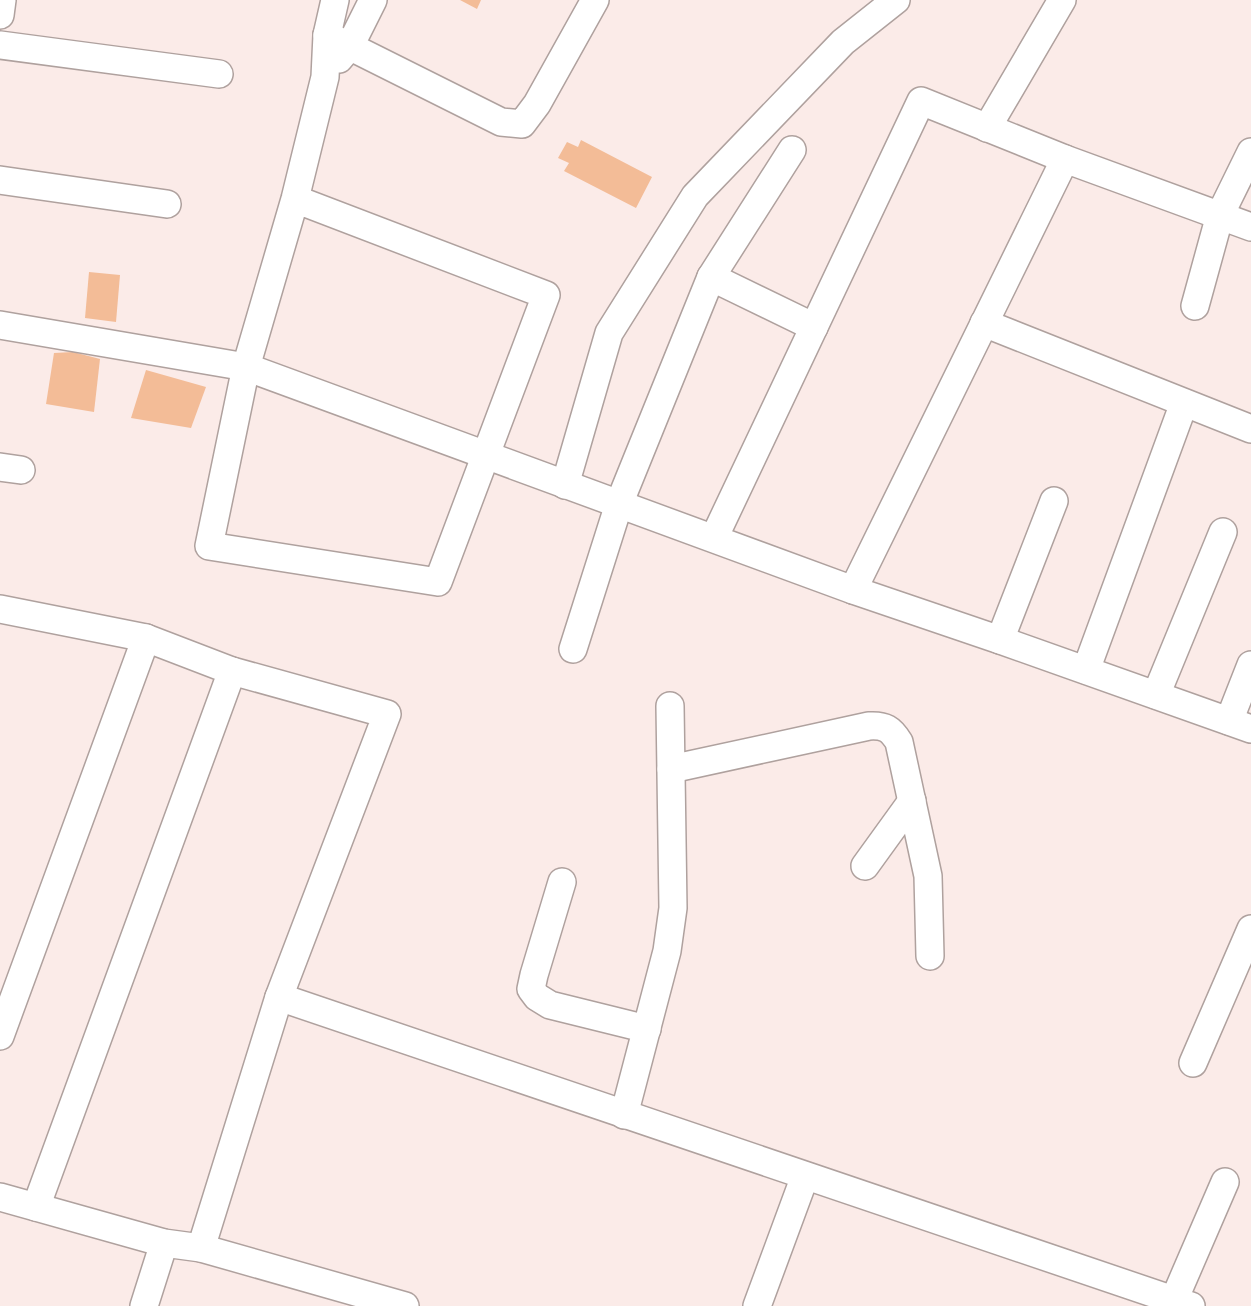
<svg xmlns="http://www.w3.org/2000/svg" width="1251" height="1306" font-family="Ubuntu,sans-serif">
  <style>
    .building { fill: #f3bc97 }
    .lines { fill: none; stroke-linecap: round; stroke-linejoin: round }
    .minor-casing { stroke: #afa19e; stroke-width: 30 }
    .minor { stroke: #fff; stroke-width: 27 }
  </style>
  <rect width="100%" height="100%" fill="#fbebe8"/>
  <!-- building -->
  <g class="building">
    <polygon points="460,0 481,0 477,9"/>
    <polygon points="581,140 652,177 636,208 564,171 569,163 558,158 567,142 578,147"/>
    <polygon points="89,272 120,275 116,322 85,318"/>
    <polygon points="73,352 100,359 94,412 46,404 54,353"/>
    <polygon points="146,370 206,387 191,428 131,418"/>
  </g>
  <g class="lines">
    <defs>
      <g id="minor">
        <polyline points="0,15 2,0"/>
        <polyline points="327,35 501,122 522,124 537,104 595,0"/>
        <polyline points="0,45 219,74"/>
        <polyline points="339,59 350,46 373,0"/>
        <polyline points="987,128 1062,0"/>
        <polyline points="0,180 167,204"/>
        <polyline points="295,199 546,295 438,582 209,546 246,367 295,199 325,77 327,35 335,0"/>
        <polyline points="711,277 814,327"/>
        <polyline points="1195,306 1220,215 1251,152"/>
        <polyline points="984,323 1251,429"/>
        <polyline points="0,325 246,367 853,590 1000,640 1251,729"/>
        <polyline points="0,467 21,470"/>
        <polyline points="565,485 609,333 695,196 843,42 896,0"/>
        <polyline points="714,538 921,101 1065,159 1251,227"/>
        <polyline points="853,590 1065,159"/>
        <polyline points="0,609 146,638 232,671 387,714 279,997 201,1248"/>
        <polyline points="1000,640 1054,501"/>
        <polyline points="573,649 619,504 711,277 792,150"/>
        <polyline points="1086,670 1184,403"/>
        <polyline points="1156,695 1223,532"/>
        <polyline points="1229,721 1251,665"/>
        <path d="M 671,769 L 869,726 C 885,725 891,729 899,742 L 928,876 L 930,956"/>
        <polyline points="865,866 912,801"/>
        <polyline points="562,882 534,975 531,989 537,997 550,1005 647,1029"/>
        <polyline points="279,997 1191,1306"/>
        <polyline points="0,1036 146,638"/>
        <polyline points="1193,1063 1251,929"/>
        <polyline points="624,1115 667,951 673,908 670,706"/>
        <polyline points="0,1197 164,1243 201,1248 405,1306"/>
        <polyline points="36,1207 232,671"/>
        <polyline points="1174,1300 1225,1182"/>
        <polyline points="144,1306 164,1243"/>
        <polyline points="757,1306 805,1176"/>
      </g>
    </defs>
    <!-- minor casing -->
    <use href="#minor" class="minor-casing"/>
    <!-- minor -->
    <use href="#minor" class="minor"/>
  </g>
</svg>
